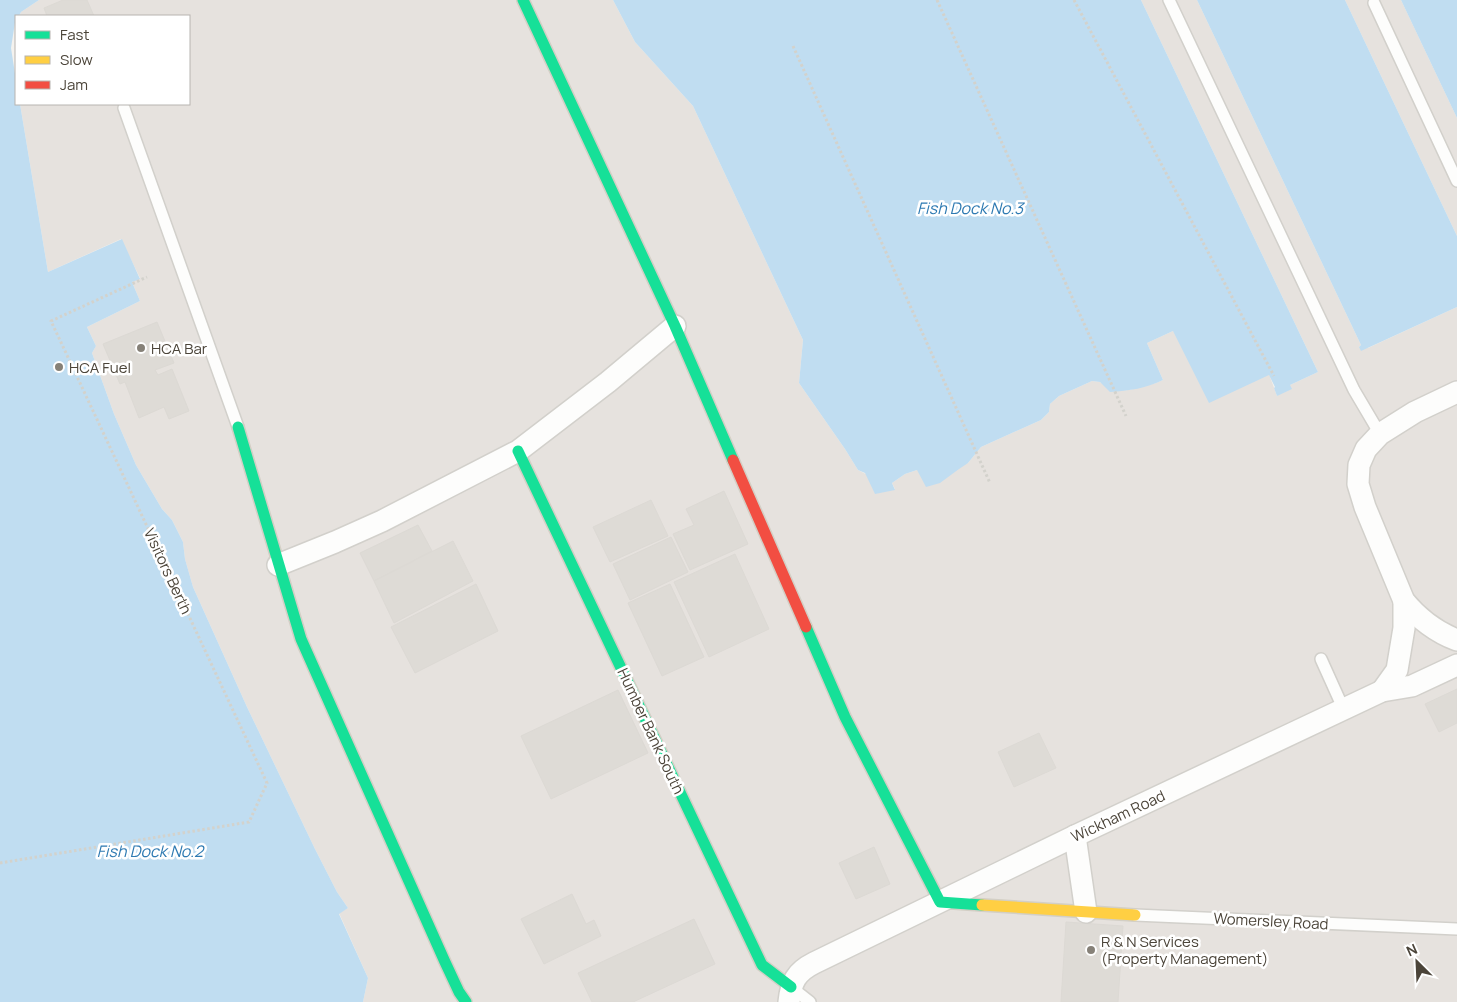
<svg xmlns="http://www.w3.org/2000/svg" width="1457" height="1002" font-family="Manrope,sans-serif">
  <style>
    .industrial { fill: #e6e2de }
    .water { fill: #c0ddf1 }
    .building { fill: #dedbd6; stroke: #dcd9d4 }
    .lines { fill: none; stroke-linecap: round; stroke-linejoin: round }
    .lane-casing { stroke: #d2d0cb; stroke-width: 14 }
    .street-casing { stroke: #d2d0cb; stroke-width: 24 }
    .fast-casing { stroke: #d3cfc5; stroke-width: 14 }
    .slow-casing { stroke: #d3cfc5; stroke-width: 14 }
    .jam-casing { stroke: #d3cfc5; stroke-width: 14 }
    .path { stroke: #d3d2cc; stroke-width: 3; stroke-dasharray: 2.5 2.5; stroke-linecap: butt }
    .lane { stroke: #fdfdfc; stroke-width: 11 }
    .street { stroke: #fdfdfc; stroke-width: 21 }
    .fast { stroke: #16e098; stroke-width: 11 }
    .slow { stroke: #ffcf43; stroke-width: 11 }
    .jam { stroke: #f24e42; stroke-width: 11 }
    .poi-dot { fill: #868178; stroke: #fff; stroke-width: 2 }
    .labels { text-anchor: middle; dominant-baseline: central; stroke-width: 5; stroke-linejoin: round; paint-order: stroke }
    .poi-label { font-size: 15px; fill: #4b4439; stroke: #fff; text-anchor: start }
    .street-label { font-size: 15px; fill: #4b4439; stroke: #fff }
    .water-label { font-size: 16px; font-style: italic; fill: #2e7ab2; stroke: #fff }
  </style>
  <rect width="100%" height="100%" fill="#f4f2ee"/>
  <!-- industrial -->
  <g class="industrial">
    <polygon points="39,0 613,0 635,42 693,106 803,340 799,383 845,449 858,470 895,489 892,483 905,474 917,470 968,463 981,447 1041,420 1049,412 1050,404 1059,396 1092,381 1100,382 1111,391 1129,390 1156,383 1163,380 1147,343 1173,331 1269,374 1277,396 1290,385 1318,372 1141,0 1197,0 1361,345 1359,347 1368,348 1457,307 1457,1002 363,1002 368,978 339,913 348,908 337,892 315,849 247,707 193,587 185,559 183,542 172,520 162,509 136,465 114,414 92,353 96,346 87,327 140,301 132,282 140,278 121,239 48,272 20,104 189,104 189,16 19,16 21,12"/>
    <polygon points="1345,0 1401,0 1457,118 1457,236"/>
  </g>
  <!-- water -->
  <g class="water">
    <polygon points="0,0 39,0 21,12 19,16 16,16 11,48 16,80 16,104 20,104 48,272 122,239 140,279 132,282 140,301 87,327 96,346 92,353 114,414 136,465 162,509 172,520 183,542 185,559 193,587 247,707 315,849 337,892 348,908 339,914 368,978 363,1002 0,1002"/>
    <path d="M 613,0 L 1141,0 L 1318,372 L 1290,385 L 1292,389 L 1277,396 L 1274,388 L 1275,387 L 1269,375 L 1209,403 L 1173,331 L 1147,343 L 1163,380 C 1147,388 1129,391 1110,392 L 1100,382 L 1092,381 L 1059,396 L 1050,404 L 1049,412 L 1041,420 L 981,447 L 968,463 L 959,469 L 940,483 L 926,487 L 917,470 L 905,474 L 892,483 L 895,490 L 875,494 L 865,473 L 858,470 L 845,449 L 799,383 L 803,340 L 693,106 L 635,42 Z"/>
    <polygon points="1197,0 1345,0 1457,236 1457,307 1361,351 1359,347 1361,345"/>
    <polygon points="1401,0 1457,0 1457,118"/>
  </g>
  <!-- building -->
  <g class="building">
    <polygon points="63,0 87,0 94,16 47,16 44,8"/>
    <polygon points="157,322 174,363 155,370 158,375 172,369 189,411 169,419 164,407 139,418 125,382 120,384 103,344"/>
    <polygon points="724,491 748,544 690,570 673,534 694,525 686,509"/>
    <polygon points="651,500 668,536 610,562 593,527"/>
    <polygon points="418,525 432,551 374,581 360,553"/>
    <polygon points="671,537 688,572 630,600 613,564"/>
    <polygon points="453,541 473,581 394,623 374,581"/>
    <polygon points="735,554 769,629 709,657 674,582"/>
    <polygon points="476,584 498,631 415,673 391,627"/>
    <polygon points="670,584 704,657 662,676 628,603"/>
    <polygon points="1457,689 1457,723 1439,732 1425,704"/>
    <polygon points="618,690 648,753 551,799 521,736"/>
    <polygon points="1039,733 1056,768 1014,787 998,752"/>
    <polygon points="874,847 890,884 856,899 839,863"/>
    <polygon points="572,894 586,924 594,920 601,936 544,964 521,919"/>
    <polygon points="694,919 715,964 633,1002 592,1002 578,973"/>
    <polygon points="1066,922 1123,926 1118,1002 1061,1002"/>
  </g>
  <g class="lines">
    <defs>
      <g id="lane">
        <polyline points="1169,0 1354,390 1380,434"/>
        <polyline points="1374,3 1457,181"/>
        <polyline points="124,108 238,427"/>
        <polyline points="1321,659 1344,710"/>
        <polyline points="1135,915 1457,929"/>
        <polyline points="791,987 810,1002"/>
      </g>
      <g id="street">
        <path d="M 1457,392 L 1415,412 L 1380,434 L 1366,449 L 1359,465 L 1358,484 L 1365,507 L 1404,601 C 1418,618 1436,632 1457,640"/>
        <polyline points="278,565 335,542 382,521 518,451 608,382 675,326"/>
        <polyline points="1382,691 1397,670 1404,628 1404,601"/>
        <polyline points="1075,836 1086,912"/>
        <path d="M 789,1002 C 791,982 796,972 814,963 L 1075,836 L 1382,691 L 1412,686 L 1457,665"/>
      </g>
      <g id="fast">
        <polyline points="523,0 675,326 733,460"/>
        <polyline points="238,427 301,639 445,962 459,992 466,1002"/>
        <polyline points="518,451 762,965 791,987"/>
        <polyline points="806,627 845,717 940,902 982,905"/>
      </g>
      <polyline id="slow" points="982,905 1135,915"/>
      <polyline id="jam" points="733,460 806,627"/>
    </defs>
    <!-- lane casing -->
    <use href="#lane" class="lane-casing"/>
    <!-- street casing -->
    <use href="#street" class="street-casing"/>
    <!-- fast casing -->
    <use href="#fast" class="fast-casing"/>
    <!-- slow casing -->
    <use href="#slow" class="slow-casing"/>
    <!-- jam casing -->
    <use href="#jam" class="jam-casing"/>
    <!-- path -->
    <g class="path">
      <polyline points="937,0 1126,416"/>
      <polyline points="1074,0 1274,376"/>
      <polyline points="793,46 990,483"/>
      <polyline points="0,863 249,822 267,783 51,321 147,277"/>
    </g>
    <!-- lane -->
    <use href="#lane" class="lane"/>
    <!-- street -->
    <use href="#street" class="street"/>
    <!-- fast -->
    <use href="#fast" class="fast"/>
    <!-- slow -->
    <use href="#slow" class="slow"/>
    <!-- jam -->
    <use href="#jam" class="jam"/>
  </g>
  <!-- markers -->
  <g class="poi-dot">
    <circle cx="141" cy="348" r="5"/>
    <circle cx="59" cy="367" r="5"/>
    <circle cx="1091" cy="950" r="5"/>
  </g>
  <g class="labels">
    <!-- poi labels -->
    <g class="poi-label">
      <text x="151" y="348">HCA Bar</text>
      <text x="69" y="367">HCA Fuel</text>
      <text x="1101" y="941">R &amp; N Services<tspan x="1101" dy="17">(Property Management)</tspan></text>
    </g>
    <!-- street labels -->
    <g class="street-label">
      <text transform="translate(168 571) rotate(65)">Visitors Berth</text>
      <text transform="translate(651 731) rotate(65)">Humber Bank South</text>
      <text transform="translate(1118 816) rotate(-25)">Wickham Road</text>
      <text transform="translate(1271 921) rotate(3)">Womersley Road</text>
    </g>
    <!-- water labels -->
    <g class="water-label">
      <text x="970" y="208">Fish Dock No.3</text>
      <text x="150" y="851">Fish Dock No.2</text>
    </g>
  </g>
  <!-- legend -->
  <rect x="15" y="15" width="175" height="90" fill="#ffffff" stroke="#b7b4b0"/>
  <rect x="25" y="31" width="25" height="8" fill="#16e098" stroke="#b7b4b0"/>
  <text x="60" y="40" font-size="15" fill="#4b4439">Fast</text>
  <rect x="25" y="56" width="25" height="8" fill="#ffcf43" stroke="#b7b4b0"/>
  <text x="60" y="65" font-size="15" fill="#4b4439">Slow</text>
  <rect x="25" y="81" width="25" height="8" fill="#f24e42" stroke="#b7b4b0"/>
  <text x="60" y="90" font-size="15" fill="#4b4439">Jam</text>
  <!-- north arrow -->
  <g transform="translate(1417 962) rotate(336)" stroke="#ffffff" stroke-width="4" paint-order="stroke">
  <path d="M0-4L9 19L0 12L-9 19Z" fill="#4b4439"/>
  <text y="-8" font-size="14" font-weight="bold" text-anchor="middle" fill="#4b4439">N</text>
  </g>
</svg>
